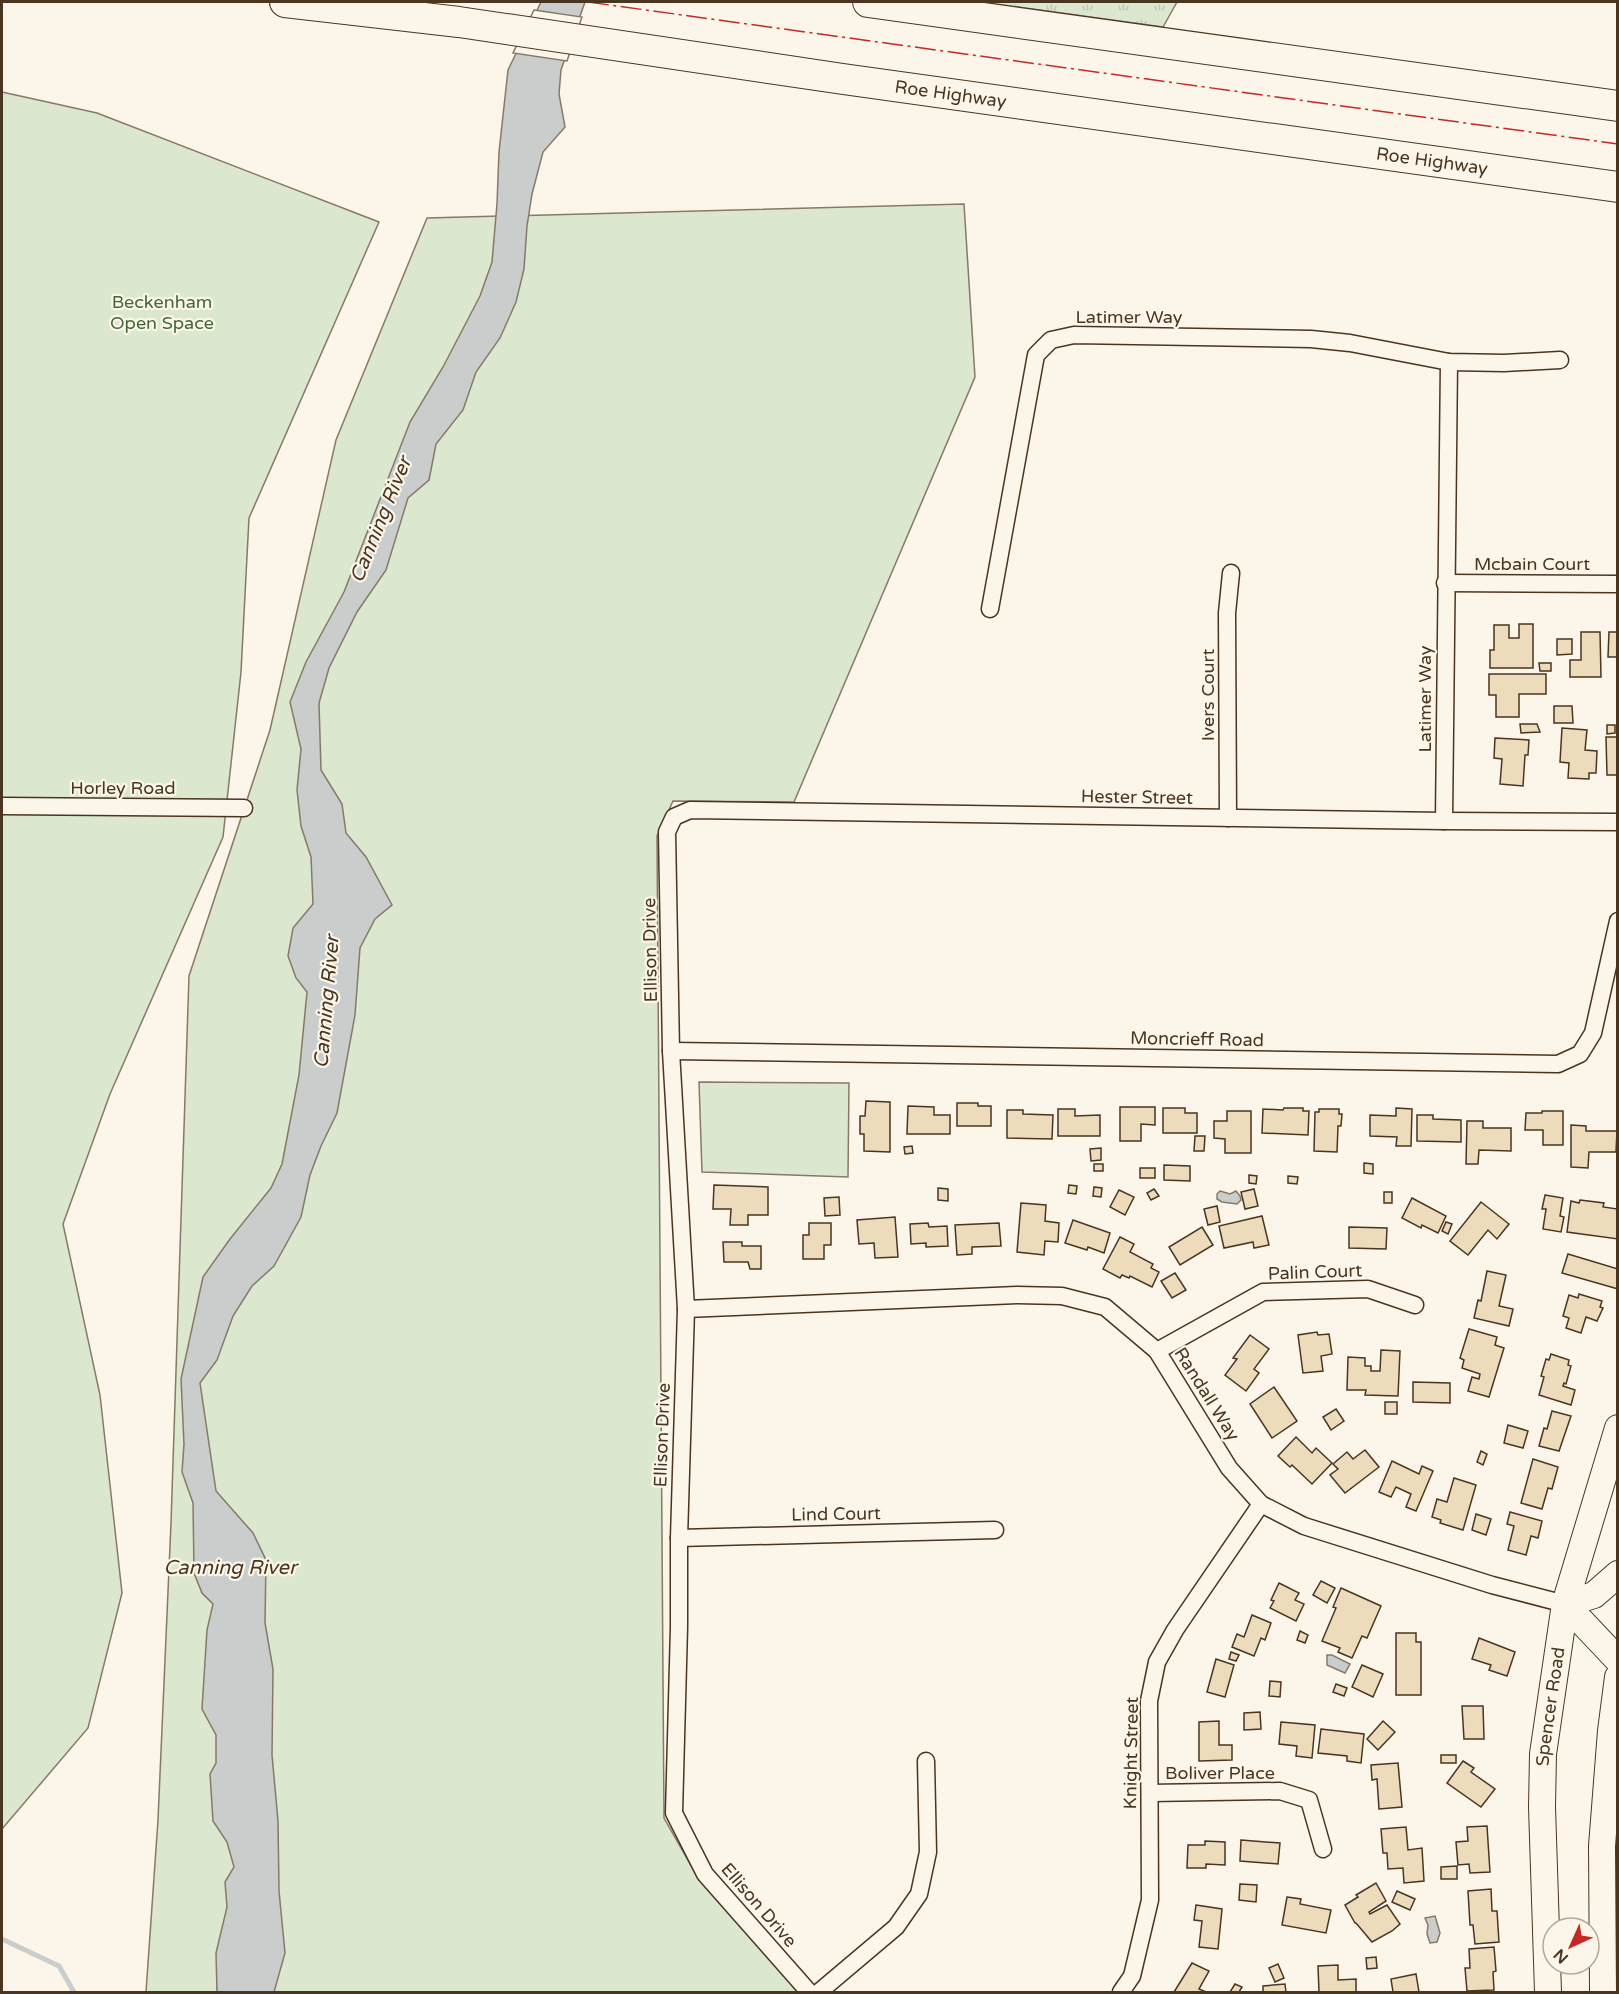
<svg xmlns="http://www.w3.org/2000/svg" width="1619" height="1994" font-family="'Varela Round',sans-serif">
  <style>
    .grass { fill: url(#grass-tufts); stroke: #887966; stroke-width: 1.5 }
    .park { fill: #dce7d0; stroke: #887966; stroke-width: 1.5 }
    .water { fill: #c9cecd; stroke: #887966; stroke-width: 1.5 }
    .pier { fill: #fbf6e9; stroke: #887966; stroke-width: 1.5 }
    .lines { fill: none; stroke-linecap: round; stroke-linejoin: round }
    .stream { stroke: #c9cecd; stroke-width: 5 }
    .building { fill: #ecdcbc; stroke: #4a3520; stroke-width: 1.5 }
    .minor-casing { stroke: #4a3520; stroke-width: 19 }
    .primary-casing { stroke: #4a3520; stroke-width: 28 }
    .motorway-casing { stroke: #4a3520; stroke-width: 32 }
    .minor { stroke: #fbf6e9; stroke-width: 16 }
    .primary { stroke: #fbf6e9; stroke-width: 26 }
    .motorway { stroke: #fbf6e9; stroke-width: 30 }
    .power { stroke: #c62828; stroke-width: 1.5; stroke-dasharray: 21 4.5 3 4.5; stroke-linecap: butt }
    .labels { text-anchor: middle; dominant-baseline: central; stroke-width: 4.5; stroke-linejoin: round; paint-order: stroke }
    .street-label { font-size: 18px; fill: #4a3520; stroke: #fbf6e9 }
    .park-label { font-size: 18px; fill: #436837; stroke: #fbf6e9 }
    .water-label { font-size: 20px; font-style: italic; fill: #4a3520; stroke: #fbf6e9 }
  </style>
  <defs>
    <pattern id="grass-tufts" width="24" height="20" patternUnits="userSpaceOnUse" patternTransform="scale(1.5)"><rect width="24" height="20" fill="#dce7d0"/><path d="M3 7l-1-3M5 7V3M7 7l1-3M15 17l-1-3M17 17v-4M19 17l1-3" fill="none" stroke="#bec7b2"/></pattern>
  </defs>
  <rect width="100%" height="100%" fill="#fbf6e9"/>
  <!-- grass -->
  <polygon class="grass" points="982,2 1177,2 1163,27"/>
  <!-- park -->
  <g class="park">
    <polygon points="2,92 97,113 379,222 249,518 241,672 223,837 110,1094 63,1224 100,1395 122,1593 88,1728 2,1829"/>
    <polygon points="964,204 975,377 794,802 673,801 657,836 664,1818 697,1876 799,1992 146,1992 158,1820 171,1523 189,976 270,730 336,440 427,218"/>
    <polygon points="699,1082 849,1083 848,1177 702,1172"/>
  </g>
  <!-- water -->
  <g class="water">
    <polygon points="541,2 585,2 561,70 559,94 565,127 543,152 532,194 527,226 524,269 516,302 500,338 476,372 463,410 436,444 429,480 408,498 386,570 357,612 329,668 319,703 321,770 342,804 346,833 366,857 392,905 375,919 360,948 355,1015 337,1113 321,1146 310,1175 301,1217 274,1266 252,1286 233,1316 217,1360 200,1383 216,1491 253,1533 266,1560 265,1623 273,1669 272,1755 278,1821 279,1891 285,1953 274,1992 217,1992 216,1953 227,1907 225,1882 234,1867 227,1842 213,1821 210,1774 216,1763 216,1735 202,1709 207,1630 213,1604 202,1593 194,1573 193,1503 182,1472 184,1444 181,1379 203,1277 230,1239 271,1188 282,1164 299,1075 307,992 296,978 288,956 293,928 313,904 311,857 301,826 297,790 301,749 290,702 306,662 344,592 410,422 443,367 480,296 492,262 497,204 499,152 508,70"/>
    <polygon points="1220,1191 1230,1194 1236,1191 1240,1196 1241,1200 1237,1204 1222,1202 1217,1199 1217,1194"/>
    <polygon points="1327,1655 1332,1655 1350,1664 1345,1673 1327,1665"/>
    <polygon points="1435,1916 1440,1933 1437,1942 1430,1943 1427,1934 1428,1925 1425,1918"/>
  </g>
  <!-- pier -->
  <polygon class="pier" points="534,10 582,17 567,61 513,53"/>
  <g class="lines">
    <!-- stream -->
    <polyline class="stream" points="2,1939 59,1966 74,1992"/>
  </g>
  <!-- building -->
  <g class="building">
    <polygon points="1519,624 1533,624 1533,668 1490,668 1490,650 1494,650 1494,625 1509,625 1509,638 1519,638"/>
    <polygon points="1581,632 1600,632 1601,677 1570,677 1570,660 1581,660"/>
    <polygon points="1609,632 1618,632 1618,657 1608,657"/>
    <polygon points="1557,639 1572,639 1572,654 1557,655"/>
    <polygon points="1539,663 1551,663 1551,671 1540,671"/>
    <polygon points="1489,674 1546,674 1546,694 1519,694 1519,717 1496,717 1496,695 1489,695"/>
    <polygon points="1554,706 1572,706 1573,723 1554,723"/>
    <polygon points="1520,724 1537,724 1540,732 1521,733"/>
    <polygon points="1607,725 1615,725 1615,733 1607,734"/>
    <polygon points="1562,728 1587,730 1585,750 1597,751 1596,773 1589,773 1589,779 1568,778 1569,763 1560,762"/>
    <polygon points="1606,737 1618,737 1618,775 1607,775"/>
    <polygon points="1495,738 1529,740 1528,755 1525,755 1523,786 1500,784 1502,759 1494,758"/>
    <polygon points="866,1101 890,1102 890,1152 864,1151 864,1134 860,1134 860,1116 865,1116"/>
    <polygon points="957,1103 978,1103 978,1106 991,1106 991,1126 957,1126"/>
    <polygon points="908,1106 934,1107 934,1115 950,1115 950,1134 907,1134"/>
    <polygon points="1120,1107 1155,1107 1155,1125 1141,1124 1141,1141 1120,1141"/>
    <polygon points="1163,1108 1185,1108 1185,1113 1197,1113 1197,1133 1163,1133"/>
    <polygon points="1284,1108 1303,1108 1303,1111 1309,1111 1308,1135 1262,1133 1263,1109 1283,1110"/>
    <polygon points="1396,1108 1412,1109 1411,1146 1396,1146 1397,1137 1370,1136 1370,1115 1396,1116"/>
    <polygon points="1058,1109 1075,1109 1075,1116 1100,1115 1100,1136 1058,1136"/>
    <polygon points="1319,1109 1339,1109 1339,1114 1342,1114 1341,1126 1338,1126 1337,1152 1314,1151 1315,1112 1319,1112"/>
    <polygon points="1007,1110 1023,1110 1023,1114 1053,1115 1052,1139 1007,1138"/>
    <polygon points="1227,1111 1251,1111 1251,1153 1225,1153 1225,1139 1214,1138 1214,1121 1227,1121"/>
    <polygon points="1542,1111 1563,1111 1563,1145 1543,1145 1543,1130 1525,1130 1526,1113 1542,1113"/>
    <polygon points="1417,1115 1433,1115 1433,1119 1461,1120 1461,1142 1417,1141"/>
    <polygon points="1467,1121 1483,1121 1483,1128 1511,1128 1511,1151 1479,1150 1478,1164 1466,1164"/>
    <polygon points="1571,1125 1586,1126 1586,1131 1617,1131 1616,1152 1589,1152 1588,1168 1571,1167"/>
    <polygon points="1195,1136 1205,1136 1204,1151 1194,1151"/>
    <polygon points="912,1146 913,1153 905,1154 904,1147"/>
    <polygon points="1101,1148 1101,1160 1091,1161 1090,1149"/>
    <polygon points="1364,1163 1373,1164 1373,1174 1364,1173"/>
    <rect x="1094" y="1164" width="9" height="7"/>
    <polygon points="1164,1165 1190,1166 1190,1181 1164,1180"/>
    <rect x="1140" y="1168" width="15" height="10"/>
    <polygon points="1249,1175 1257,1176 1256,1184 1249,1183"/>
    <polygon points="1288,1176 1298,1177 1297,1184 1288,1183"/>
    <polygon points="714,1185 768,1187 768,1215 748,1215 748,1225 730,1225 731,1209 713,1209"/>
    <polygon points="1069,1185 1077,1186 1076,1194 1068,1193"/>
    <polygon points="1094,1187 1102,1188 1101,1197 1093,1196"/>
    <polygon points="938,1188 948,1189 948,1201 938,1200"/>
    <polygon points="1154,1189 1159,1196 1151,1200 1147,1193"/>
    <polygon points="1254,1189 1258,1206 1245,1209 1241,1192"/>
    <polygon points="1119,1190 1134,1197 1125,1215 1110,1207"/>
    <rect x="1384" y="1192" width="8" height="11"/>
    <polygon points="1545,1195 1563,1198 1560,1216 1564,1217 1561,1232 1543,1229 1546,1209 1542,1209"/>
    <polygon points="839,1197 840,1215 825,1216 824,1198"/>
    <polygon points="1412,1198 1446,1216 1438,1233 1422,1225 1421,1228 1402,1218"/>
    <polygon points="1580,1200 1604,1203 1603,1207 1617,1209 1618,1206 1618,1239 1567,1232 1571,1201 1579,1203"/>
    <polygon points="1481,1202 1509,1224 1497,1239 1488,1230 1468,1255 1450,1241"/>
    <polygon points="1021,1203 1046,1205 1045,1221 1059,1223 1058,1242 1045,1241 1044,1255 1017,1252"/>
    <polygon points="1217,1206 1220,1222 1208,1225 1204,1209"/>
    <polygon points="1262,1216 1269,1245 1254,1248 1253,1242 1224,1248 1219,1226"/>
    <polygon points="895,1217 898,1257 875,1258 874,1243 859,1244 857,1220"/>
    <polygon points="1073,1220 1110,1233 1104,1253 1088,1247 1087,1250 1065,1243"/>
    <polygon points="1446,1222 1452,1224 1448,1234 1442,1231"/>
    <polygon points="809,1223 831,1223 831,1245 824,1245 824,1259 803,1259 803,1235 809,1235"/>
    <polygon points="928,1223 929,1227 947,1226 948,1246 926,1247 926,1243 911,1244 910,1224"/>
    <polygon points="999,1223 1001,1246 972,1247 972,1254 957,1255 955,1225"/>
    <polygon points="1202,1227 1213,1245 1180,1265 1169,1247"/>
    <polygon points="1349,1227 1387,1228 1386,1249 1349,1248"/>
    <polygon points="1120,1237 1134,1244 1130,1252 1153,1264 1151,1268 1159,1272 1152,1287 1130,1276 1129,1278 1122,1275 1120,1278 1103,1269"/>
    <polygon points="723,1242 742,1242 742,1246 761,1246 761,1269 750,1269 748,1262 724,1262"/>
    <polygon points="1568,1254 1618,1269 1618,1289 1562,1273"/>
    <polygon points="1487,1271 1506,1275 1499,1306 1513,1309 1509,1326 1474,1318 1478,1300 1481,1301"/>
    <polygon points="1175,1273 1186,1290 1172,1298 1161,1281"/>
    <polygon points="1579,1294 1602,1301 1600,1307 1603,1308 1597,1321 1586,1317 1581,1333 1566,1328 1569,1318 1563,1316 1569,1295 1578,1298"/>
    <polygon points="1469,1329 1497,1337 1495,1345 1504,1348 1489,1397 1468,1391 1472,1377 1479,1379 1480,1374 1462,1368 1464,1360 1460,1358"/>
    <polygon points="1317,1332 1318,1335 1329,1334 1332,1354 1321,1356 1323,1371 1303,1373 1298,1335"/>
    <polygon points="1250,1335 1269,1349 1254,1369 1259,1373 1246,1391 1225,1375 1237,1359 1233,1358"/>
    <polygon points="1381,1350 1400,1351 1398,1396 1365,1395 1366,1390 1347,1390 1348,1357 1365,1358 1365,1366 1371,1366 1371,1371 1380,1371"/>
    <polygon points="1551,1354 1569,1360 1568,1365 1571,1366 1566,1384 1564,1383 1563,1386 1575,1390 1571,1405 1539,1395 1544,1377 1541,1376 1546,1359 1549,1360"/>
    <polygon points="1413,1382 1450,1383 1450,1403 1413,1402"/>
    <polygon points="1274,1387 1297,1421 1272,1438 1250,1404"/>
    <rect x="1385" y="1402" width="12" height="12"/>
    <polygon points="1336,1409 1344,1421 1331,1430 1323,1417"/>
    <polygon points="1552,1411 1571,1416 1559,1451 1539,1446 1544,1428 1547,1429"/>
    <polygon points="1508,1425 1528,1431 1523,1448 1504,1443"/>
    <polygon points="1296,1437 1312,1453 1316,1448 1332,1463 1312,1484 1292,1465 1290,1467 1278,1456"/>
    <polygon points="1365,1450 1379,1467 1345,1493 1330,1475 1338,1469 1333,1464 1347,1452 1353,1459"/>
    <polygon points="1481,1451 1487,1454 1483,1465 1477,1462"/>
    <polygon points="1533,1459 1558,1467 1552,1489 1548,1488 1542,1509 1521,1503"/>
    <polygon points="1392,1461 1419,1474 1422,1466 1433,1471 1416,1511 1406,1507 1411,1494 1396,1487 1391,1497 1379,1492"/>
    <polygon points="1454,1478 1476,1485 1463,1530 1440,1523 1441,1520 1432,1517 1437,1499 1447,1502"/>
    <polygon points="1510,1512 1542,1521 1538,1538 1531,1536 1526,1555 1508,1550 1514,1526 1507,1524"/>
    <polygon points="1476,1514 1491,1519 1486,1535 1472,1530"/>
    <polygon points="1321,1581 1335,1588 1327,1603 1313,1595"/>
    <polygon points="1279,1583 1299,1593 1295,1600 1304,1604 1296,1621 1270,1608 1274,1601 1271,1600"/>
    <polygon points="1341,1588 1381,1606 1367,1638 1362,1636 1352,1658 1338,1652 1340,1648 1322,1641 1336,1608 1333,1607"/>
    <polygon points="1252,1615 1271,1623 1265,1640 1261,1638 1254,1656 1232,1647 1237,1634 1244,1637"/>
    <polygon points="1300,1631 1308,1635 1305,1643 1297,1640"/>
    <polygon points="1396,1633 1416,1633 1416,1642 1421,1642 1421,1695 1396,1695"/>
    <polygon points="1479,1638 1515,1652 1507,1676 1489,1670 1491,1665 1472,1659"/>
    <polygon points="1231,1652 1239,1655 1236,1661 1229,1659"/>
    <polygon points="1216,1659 1234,1665 1225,1697 1207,1692"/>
    <polygon points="1362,1665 1383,1674 1373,1697 1352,1687"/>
    <polygon points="1270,1681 1281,1682 1280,1697 1269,1696"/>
    <polygon points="1336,1684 1347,1688 1344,1696 1333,1692"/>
    <polygon points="1462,1706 1483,1706 1484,1739 1464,1739"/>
    <polygon points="1260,1712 1261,1729 1244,1730 1244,1713"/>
    <polygon points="1219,1721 1219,1745 1232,1745 1232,1760 1199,1761 1199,1722"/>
    <polygon points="1383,1721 1395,1732 1378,1750 1367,1739"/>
    <polygon points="1281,1722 1315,1725 1312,1758 1296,1756 1297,1746 1279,1744"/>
    <polygon points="1321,1729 1364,1734 1361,1763 1347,1761 1347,1756 1318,1753"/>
    <rect x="1441" y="1755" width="15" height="8"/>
    <polygon points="1463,1761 1474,1768 1471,1772 1495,1789 1481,1807 1447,1783"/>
    <polygon points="1398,1763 1402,1807 1379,1809 1377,1779 1372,1780 1371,1765"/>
    <polygon points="1487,1826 1490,1872 1470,1873 1469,1864 1458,1865 1456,1842 1468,1841 1467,1827"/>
    <polygon points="1406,1827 1408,1850 1422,1848 1424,1881 1404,1883 1403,1868 1388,1869 1387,1853 1383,1853 1381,1829"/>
    <polygon points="1241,1840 1280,1843 1278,1864 1240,1861"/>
    <polygon points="1205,1841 1225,1842 1225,1865 1206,1864 1206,1868 1187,1868 1188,1845 1205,1845"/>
    <polygon points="1457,1866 1457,1879 1441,1879 1441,1867"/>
    <polygon points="1376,1883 1386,1901 1369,1912 1370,1914 1387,1905 1400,1924 1392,1931 1372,1942 1356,1923 1355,1923 1345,1905 1358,1897 1356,1895"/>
    <polygon points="1240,1884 1257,1885 1256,1902 1239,1900"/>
    <polygon points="1491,1889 1492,1911 1497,1911 1499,1942 1475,1944 1473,1925 1470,1925 1468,1891"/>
    <polygon points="1397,1891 1415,1899 1410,1910 1392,1902"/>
    <polygon points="1287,1897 1301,1899 1300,1904 1331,1910 1326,1933 1282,1925"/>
    <polygon points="1196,1905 1222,1909 1218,1949 1199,1947 1202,1921 1194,1920"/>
    <polygon points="1494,1947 1496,1971 1493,1972 1494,1990 1467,1991 1465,1968 1470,1968 1469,1949"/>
    <polygon points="1376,1957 1377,1968 1367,1969 1366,1958"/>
    <polygon points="1192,1963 1209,1971 1199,1989 1206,1992 1174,1992"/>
    <polygon points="1278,1964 1284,1978 1275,1982 1269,1968"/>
    <polygon points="1338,1965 1338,1980 1356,1979 1356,1992 1319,1992 1318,1966"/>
    <polygon points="1416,1974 1419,1992 1393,1992 1391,1979"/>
    <polygon points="1235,1984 1242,1987 1239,1992 1230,1992"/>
    <polygon points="1285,1984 1286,1992 1263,1992 1263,1986"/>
  </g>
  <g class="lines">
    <defs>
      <g id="minor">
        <polyline points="1445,583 1618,584"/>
        <polyline points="990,609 1036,355 1051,340 1074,335 1311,339 1350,343 1449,362 1504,363 1560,360"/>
        <polyline points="2,806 244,808"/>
        <polyline points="1228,818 1227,613 1231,573"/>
        <polyline points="1444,821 1449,362"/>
        <polyline points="671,1051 1558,1064 1580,1054 1593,1033 1618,921"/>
        <polyline points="686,1309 1017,1295 1062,1296 1105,1307 1157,1351 1229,1468 1261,1504 1304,1526 1492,1585 1565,1604"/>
        <polyline points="1157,1351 1263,1292 1368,1289 1415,1305"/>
        <polyline points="679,1538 995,1530"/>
        <polyline points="1150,1793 1280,1791 1309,1800 1323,1849"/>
        <polyline points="809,1992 705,1874 674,1813 679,1627 679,1538 686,1309 671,1051 667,832 674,817 690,810 1444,821 1618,822"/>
        <polyline points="819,1992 896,1927 919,1894 928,1852 926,1761"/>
        <polyline points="1121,1992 1132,1976 1150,1900 1149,1701 1157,1662 1175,1630 1261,1504"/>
      </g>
      <g id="primary">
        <polyline points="1565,1604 1618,1660"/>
        <polyline points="1565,1604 1594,1595 1618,1574"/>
        <path id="s1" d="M 1548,1992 L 1542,1807 L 1543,1754 L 1565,1604 L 1618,1428"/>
        <polyline points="1603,1992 1602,1846 1611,1731 1618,1677"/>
      </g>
      <g id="motorway">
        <path id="s2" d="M 285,2 L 459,22 L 843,79 L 1618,187"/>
        <polyline points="868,2 1618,106"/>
      </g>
    </defs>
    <!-- minor casing -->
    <use href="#minor" class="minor-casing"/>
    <!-- primary casing -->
    <use href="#primary" class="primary-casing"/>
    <!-- motorway casing -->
    <use href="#motorway" class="motorway-casing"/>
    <!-- minor -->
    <use href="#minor" class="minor"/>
    <!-- primary -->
    <use href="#primary" class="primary"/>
    <!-- motorway -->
    <use href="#motorway" class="motorway"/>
    <!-- power -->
    <polyline class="power" points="588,2 1618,144"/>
  </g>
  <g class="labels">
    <!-- street labels -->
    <g class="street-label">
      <text stroke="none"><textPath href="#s2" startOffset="672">Roe Highway</textPath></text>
      <text stroke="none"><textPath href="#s2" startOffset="1158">Roe Highway</textPath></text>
      <text x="1129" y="317">Latimer Way</text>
      <text x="1532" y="564">Mcbain Court</text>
      <text transform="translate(1208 695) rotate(-90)">Ivers Court</text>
      <text transform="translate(1425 699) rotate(-90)">Latimer Way</text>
      <text x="123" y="788">Horley Road</text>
      <text transform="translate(1137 797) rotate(1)">Hester Street</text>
      <text transform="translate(650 950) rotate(-91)">Ellison Drive</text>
      <text transform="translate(1197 1039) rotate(1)">Moncrieff Road</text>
      <text transform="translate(1315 1272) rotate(-2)">Palin Court</text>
      <text transform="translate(1207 1394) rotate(58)">Randall Way</text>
      <text transform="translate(662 1435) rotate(-88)">Ellison Drive</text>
      <text transform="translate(836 1514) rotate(-1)">Lind Court</text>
      <text stroke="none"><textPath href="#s1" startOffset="286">Spencer Road</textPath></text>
      <text transform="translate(1131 1753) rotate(-89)">Knight Street</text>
      <text x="1220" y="1773">Boliver Place</text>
      <text transform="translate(759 1905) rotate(49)">Ellison Drive</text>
    </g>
    <!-- park labels -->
    <g class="park-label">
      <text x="162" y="302">Beckenham<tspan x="162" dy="21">Open Space</tspan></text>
    </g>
    <!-- water labels -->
    <g class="water-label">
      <text transform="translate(381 520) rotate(-68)">Canning River</text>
      <text transform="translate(327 1002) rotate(-85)">Canning River</text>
      <text x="230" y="1568">Canning River</text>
    </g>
  </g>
  <!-- border -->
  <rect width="1619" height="1994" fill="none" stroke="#4a3520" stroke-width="6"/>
  <!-- north arrow -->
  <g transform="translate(1571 1946) rotate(225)"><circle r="28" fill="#fbf6e9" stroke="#b4a999" stroke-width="1.5"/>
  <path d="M0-4.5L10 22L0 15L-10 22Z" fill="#c62828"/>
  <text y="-9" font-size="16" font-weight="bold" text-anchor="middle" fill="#4a3520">N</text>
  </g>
</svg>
